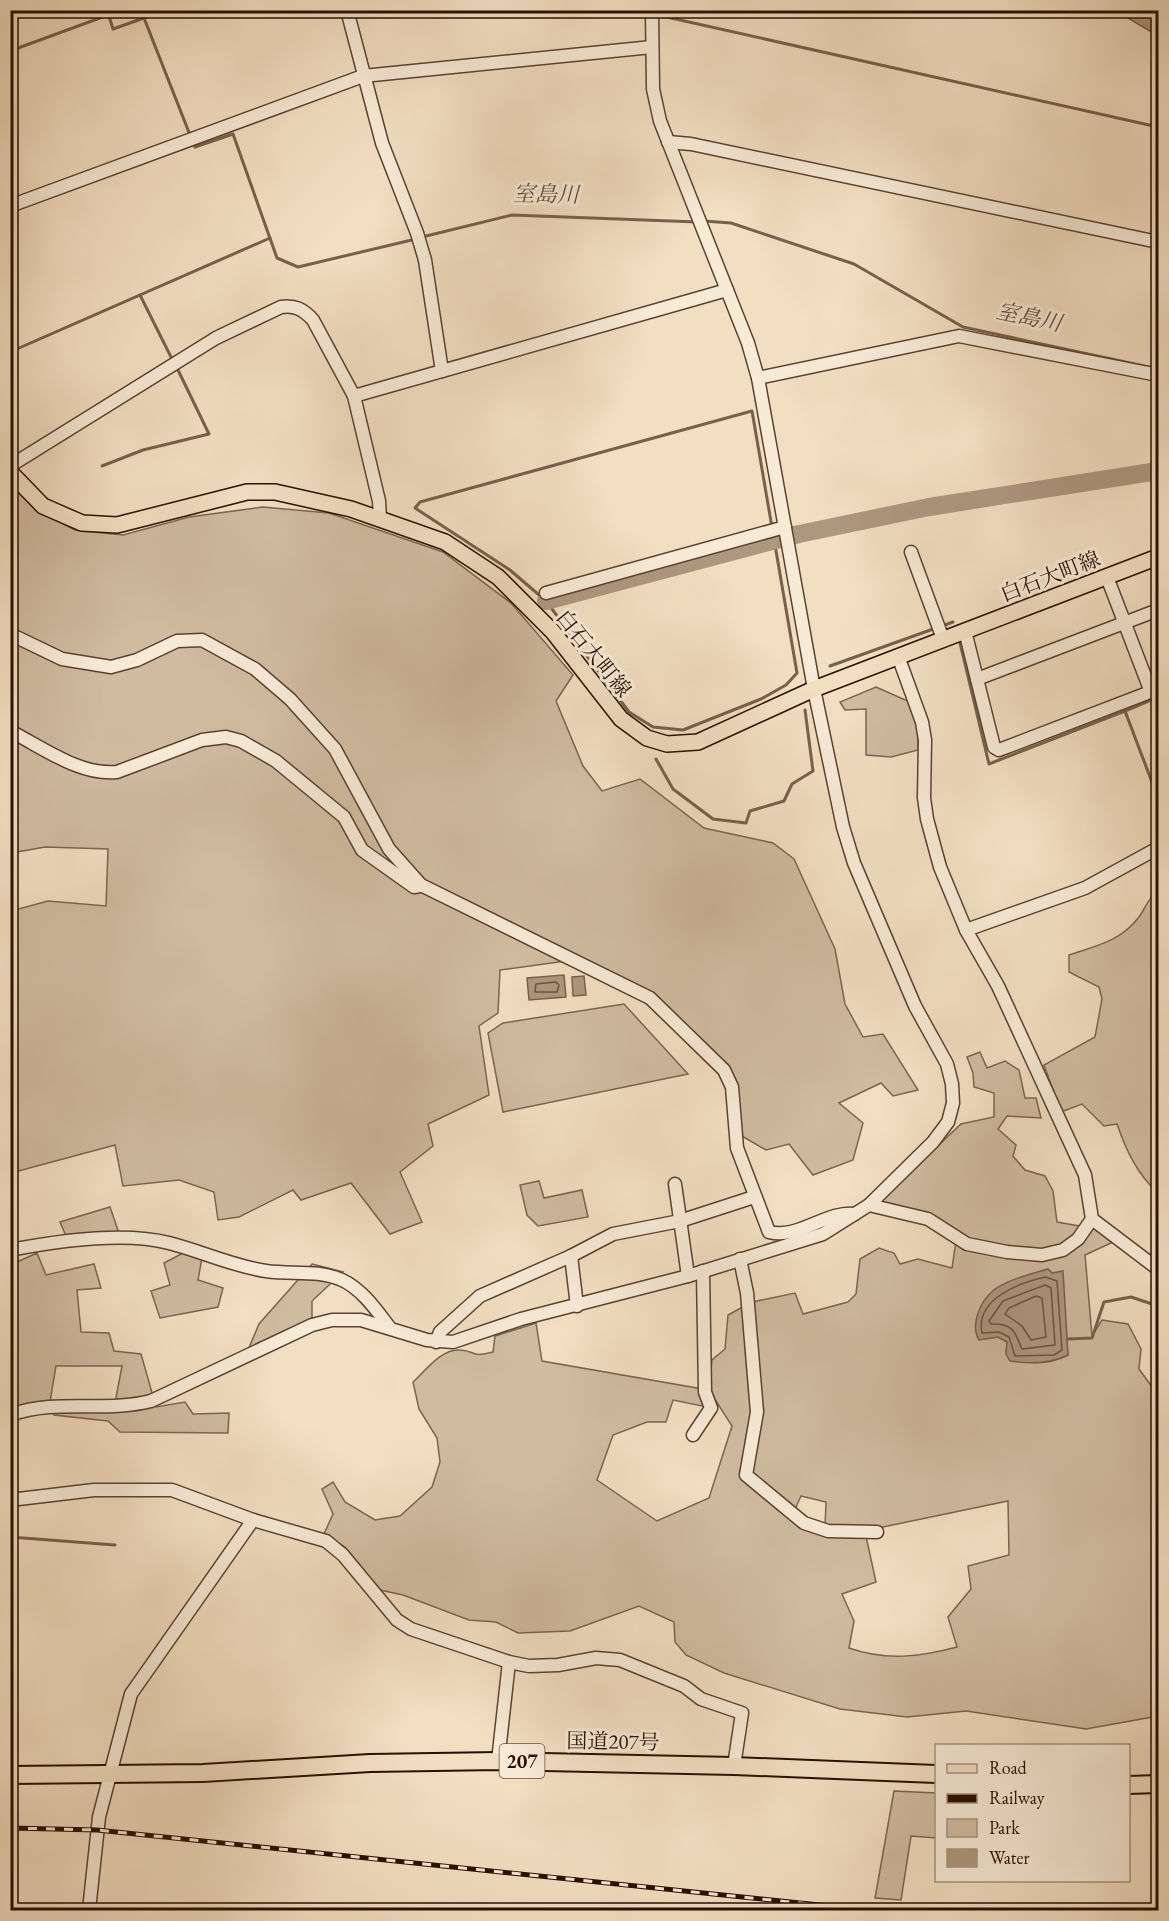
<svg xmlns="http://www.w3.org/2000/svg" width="1169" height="1921" font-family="'EB Garamond','Noto Serif JP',serif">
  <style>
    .green { fill: #d0bba0; stroke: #7c6450; stroke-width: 1.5; fill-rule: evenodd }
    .water { fill: #ae977f; stroke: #79604c; stroke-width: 1.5 }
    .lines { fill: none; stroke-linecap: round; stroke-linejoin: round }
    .shore { stroke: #6c5240; stroke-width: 1.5 }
    .stream { stroke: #79604c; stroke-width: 3 }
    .river { stroke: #ae977f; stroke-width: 18 }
    .minor-casing { stroke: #5b4230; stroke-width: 15 }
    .major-casing { stroke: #290e00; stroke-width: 18 }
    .highway-casing { stroke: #290e00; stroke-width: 20 }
    .minor { stroke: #f7ead7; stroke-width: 12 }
    .major { stroke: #f2dec1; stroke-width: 15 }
    .highway { stroke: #f2dec1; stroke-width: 16 }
    .rail-casing { stroke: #290e00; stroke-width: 5 }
    .rail { stroke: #f7ead7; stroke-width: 3; stroke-dasharray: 9; stroke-linecap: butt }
    .labels { text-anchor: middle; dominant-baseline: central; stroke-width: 6; stroke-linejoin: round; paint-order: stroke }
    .shield { fill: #f7ead7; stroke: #675040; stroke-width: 1.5 }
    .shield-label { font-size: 20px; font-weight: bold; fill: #290e00 }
    .street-label { font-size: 21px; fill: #290e00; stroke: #f7ead7 }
    .water-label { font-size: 22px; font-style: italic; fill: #654c39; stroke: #f7ead7 }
  </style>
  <rect width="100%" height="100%" fill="#f2dec1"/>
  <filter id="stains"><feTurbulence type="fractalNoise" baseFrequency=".00333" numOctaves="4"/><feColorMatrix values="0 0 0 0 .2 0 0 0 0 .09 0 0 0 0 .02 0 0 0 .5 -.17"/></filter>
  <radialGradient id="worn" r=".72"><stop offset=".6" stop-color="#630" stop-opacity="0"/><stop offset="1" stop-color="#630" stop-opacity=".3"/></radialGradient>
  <!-- green -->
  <g class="green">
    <polygon points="10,484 37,511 75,530 123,535 189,517 263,507 329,513 443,552 511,603 573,675 556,701 583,766 602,791 640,779 704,828 773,843 794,859 835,949 845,1004 863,1037 883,1034 918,1090 893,1096 881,1083 839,1103 863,1123 853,1160 813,1175 789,1144 766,1150 740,1135 729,1087 719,1072 647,1003 566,961 500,970 498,1013 479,1026 489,1095 428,1124 433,1146 400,1172 422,1222 390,1234 351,1183 301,1200 293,1190 239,1217 218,1220 214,1192 179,1180 123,1186 115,1145 11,1173 11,911 48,901 106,906 108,849 45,847 11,853"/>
    <polygon points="876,687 910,702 918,726 918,750 891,757 866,755 866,709 845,710 840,702"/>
    <path d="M 1158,891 L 1158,1193 C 1137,1174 1126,1150 1117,1124 L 1104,1126 L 1082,1104 L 1061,1112 L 1044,1065 L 1095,1037 L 1102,999 L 1099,987 L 1069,972 L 1069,955 C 1095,946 1120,942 1139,917 C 1146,907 1148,898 1158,891 Z"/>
    <polygon points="624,1004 688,1074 503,1112 488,1033 503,1023"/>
    <path d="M 980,1052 L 987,1068 L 1005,1061 L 1019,1070 L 1025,1098 L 1036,1098 L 1041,1118 L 1007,1116 L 998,1129 L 1016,1145 L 1013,1156 L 1025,1170 L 1045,1176 L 1053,1191 L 1057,1222 L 1096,1229 L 1113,1242 L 1085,1255 L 1092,1336 L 1102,1320 L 1128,1324 L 1141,1349 L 1139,1369 L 1158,1395 L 1158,1716 L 1086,1729 L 966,1711 L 907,1717 L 840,1709 L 724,1673 L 686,1655 L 675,1642 L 674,1622 L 639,1606 L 570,1631 L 518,1633 L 496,1622 L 469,1620 L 403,1595 L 380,1590 L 345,1547 L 324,1534 L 333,1514 L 322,1489 L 333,1482 L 345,1502 L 375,1520 L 400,1516 L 432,1487 L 440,1462 L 437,1438 L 419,1409 L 413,1382 C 425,1371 442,1348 460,1350 C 477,1351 470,1358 493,1352 L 495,1336 L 536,1323 L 542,1361 L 709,1390 L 712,1360 L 725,1349 L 728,1315 L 752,1302 L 795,1293 L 803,1314 L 848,1302 L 856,1294 L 860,1259 L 879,1248 L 894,1253 L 900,1264 L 918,1259 L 952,1268 L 957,1234 L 879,1202 L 961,1124 L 994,1117 L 994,1093 L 974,1087 L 973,1073 L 967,1057 ZM 1048,1269 L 1052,1273 L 1068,1355 C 1045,1366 1028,1365 1006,1354 L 1007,1342 L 998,1337 L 994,1290 L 1028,1275 ZM 709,1390 L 732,1426 L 709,1498 L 657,1521 L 597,1480 L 613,1435 L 647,1422 L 666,1422 L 673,1400 L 702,1406 ZM 801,1496 L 826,1502 L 825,1527 L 791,1518 ZM 1008,1501 L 1009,1555 L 968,1566 L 971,1589 L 948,1617 L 957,1647 C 920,1657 886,1661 849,1648 L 854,1621 L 842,1594 L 876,1582 L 864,1527 L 878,1528 Z"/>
    <polygon points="539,1181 544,1198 582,1190 588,1217 538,1226 527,1215 520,1185"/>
    <polygon points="110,1207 120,1236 66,1236 60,1222"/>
    <path d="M 37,1253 L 46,1275 L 94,1264 L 101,1288 L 77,1290 L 81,1332 L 109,1333 L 114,1351 L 141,1354 L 156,1407 L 185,1402 L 193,1414 L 229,1413 L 228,1433 L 120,1432 L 108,1421 L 54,1415 L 50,1403 L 11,1408 L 10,1265 ZM 56,1366 L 122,1366 L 115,1403 L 50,1402 Z"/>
    <polygon points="183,1253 202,1258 198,1280 223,1288 218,1307 160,1318 151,1291 170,1285 164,1263"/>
    <polygon points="312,1264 343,1272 312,1301 312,1318 248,1350 259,1324"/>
    <polygon points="894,1791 936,1793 936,1838 911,1836 901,1900 875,1898"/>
  </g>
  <!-- water -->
  <g class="water">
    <polygon points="1116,11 1147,11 1158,20 1158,36"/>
    <polygon points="564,975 566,997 529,1000 527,978"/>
    <polygon points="584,976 586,995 573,996 572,977"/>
    <path d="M 1048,1269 L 1052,1273 L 1063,1271 L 1068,1355 C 1050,1364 1030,1364 1010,1361 L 1006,1354 L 1007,1342 L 998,1337 L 979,1340 C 970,1325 980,1301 994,1290 C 1008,1279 1032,1274 1048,1269 Z"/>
  </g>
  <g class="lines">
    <!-- shore -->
    <g class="shore">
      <polygon points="556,982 559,985 557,992 535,992 536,984"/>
      <path d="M 1045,1277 L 1057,1281 L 1062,1350 L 1054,1355 L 1015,1356 L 1009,1337 L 999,1332 L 982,1333 C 975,1299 1019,1283 1045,1277 Z"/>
      <path d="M 1045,1285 L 1051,1288 L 1055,1345 L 1022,1349 C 1015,1333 1014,1323 991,1324 L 989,1321 L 1003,1301 Z"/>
      <polygon points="1036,1296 1042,1298 1046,1337 1031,1340 1022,1326 1005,1314 1009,1308"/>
    </g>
    <!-- stream -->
    <g class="stream">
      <polyline points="107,10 113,29 144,18 190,135"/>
      <polyline points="662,10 662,16 1158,127"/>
      <polyline points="144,18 170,10"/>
      <polyline points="10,51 108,15"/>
      <polyline points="1158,58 1158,59"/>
      <polyline points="192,141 195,147 233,134 277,258 298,267 416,239"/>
      <polyline points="704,221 731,223 854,264 963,327 1158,369"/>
      <polyline points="422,237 512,215 697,222"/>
      <polyline points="140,295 171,357"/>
      <polyline points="10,352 270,238"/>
      <polygon points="752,411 797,673 786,685 761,699 683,730 653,727 629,712 546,601 510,570 415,508 420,502"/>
      <polyline points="102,466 143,450 209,434 178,370"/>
      <polyline points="942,626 953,622"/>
      <polyline points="960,643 989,764 1125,711 1158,798"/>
      <polyline points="830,666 936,628"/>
      <polyline points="1125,711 1158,697"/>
      <polyline points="656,759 673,789 713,819 746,823 750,811 784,801 792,784 813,771 805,710"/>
      <polyline points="1068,1339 1092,1338 1104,1302 1131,1297 1158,1306"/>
      <polyline points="10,1537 115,1545"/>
    </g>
    <!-- river -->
    <polyline class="river" points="546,601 799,534 929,507 1158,471"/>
    <defs>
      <g id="minor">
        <polyline points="347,10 382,143 417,233 425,260 442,371"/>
        <polyline points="668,142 691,144 1158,242 1158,239"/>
        <polyline points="10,206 363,76 652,47"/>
        <polyline points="758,378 959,336 1158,375"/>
        <polyline points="354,396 379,501 380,518"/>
        <path d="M 10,466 L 216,338 L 281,307 C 295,305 303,309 313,320 L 354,396 L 727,290"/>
        <polyline points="911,552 943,639"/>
        <polyline points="1107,577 1151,692"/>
        <polyline points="546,593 785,527"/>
        <polyline points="965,631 994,747 999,750 1158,689"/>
        <path d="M 10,634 L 62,659 L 111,667 L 137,660 L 177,641 L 202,640 L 255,669 L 290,699 L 335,749 L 389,849 L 421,885 L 650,998 L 724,1070 L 732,1087 L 737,1148 L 769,1232 C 798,1240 827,1210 855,1214"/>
        <polyline points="898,656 922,722 925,740 924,798 927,819 940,867 966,930 998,986 1085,1175 1092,1219 1158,1269"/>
        <polyline points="977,679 1158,610"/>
        <path d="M 10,731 C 42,747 80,776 117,772 L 202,740 L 226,737 L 241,741 L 276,761 L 344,817 L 362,850 L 414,887 L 420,886"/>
        <polyline points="966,930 1085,888 1158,848"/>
        <polyline points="675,1184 688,1276"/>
        <polyline points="869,1205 928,1219 967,1244 1007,1252 1042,1255 1063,1250 1078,1239 1092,1219"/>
        <path d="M 10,1250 C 57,1241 123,1231 169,1243 C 201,1251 232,1266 266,1271 C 292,1275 317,1269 342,1280 C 362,1289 377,1311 390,1328"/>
        <polyline points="571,1256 577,1306"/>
        <polyline points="740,1259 747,1293 757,1412 746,1475 804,1523 828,1531 877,1532"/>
        <polyline points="436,1342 440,1332 480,1296 571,1256 613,1234 680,1221 754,1197"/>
        <path d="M 10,1415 C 58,1398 103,1413 151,1401 L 312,1325 L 332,1320 L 361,1320 L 427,1340 L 453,1342 L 521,1319 L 688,1276 L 823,1234 L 869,1205 L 933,1142 L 948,1122 L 953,1103 L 952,1084 L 947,1064 L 915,1006 L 854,863 L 843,827 L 814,689 L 758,378 L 748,343 L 660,121 L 653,89 L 652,10"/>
        <polyline points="693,1435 711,1408 705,1392 703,1271"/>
        <polyline points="10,1500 94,1490 172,1490 253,1520 326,1541 343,1555 397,1620 411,1629 509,1662 529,1666 558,1665 596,1658 620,1660 684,1686 701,1699 742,1713 734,1766"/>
        <polyline points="498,1761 509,1662"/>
        <polyline points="89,1910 99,1817 131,1694 253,1520"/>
      </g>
      <polyline id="major" points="10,472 43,506 82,523 117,525 247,492 275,492 351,509 445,542 498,577 553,632 621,719 647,738 667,744 698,742 814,689 1158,557"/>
      <g id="highway">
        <polyline points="10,1775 203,1773 370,1763 498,1761 734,1766 936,1774"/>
        <polyline points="1128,1785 1158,1784"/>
      </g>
    </defs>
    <!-- minor casing -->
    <use href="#minor" class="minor-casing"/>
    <!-- major casing -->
    <use href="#major" class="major-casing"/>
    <!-- highway casing -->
    <use href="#highway" class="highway-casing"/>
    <!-- minor -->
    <use href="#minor" class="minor"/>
    <!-- major -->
    <use href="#major" class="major"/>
    <!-- highway -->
    <use href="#highway" class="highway"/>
    <defs>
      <g id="rail">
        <polyline points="10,1828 97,1830 867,1910"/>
        <polyline points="1156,1910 1158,1910"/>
      </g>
    </defs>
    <!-- rail casing -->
    <use href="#rail" class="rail-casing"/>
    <!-- rail -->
    <use href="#rail" class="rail"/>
  </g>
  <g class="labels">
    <!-- shield labels -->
    <rect class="shield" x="499.5" y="1744" width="45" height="34" rx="4.5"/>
    <g class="shield-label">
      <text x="522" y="1761">207</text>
    </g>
    <!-- street labels -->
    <g class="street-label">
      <text transform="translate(1050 576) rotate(-21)">白石大町線</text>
      <text transform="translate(594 653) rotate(51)">白石大町線</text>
      <text transform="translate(613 1741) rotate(1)">国道207号</text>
    </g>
    <!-- water labels -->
    <g class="water-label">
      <text transform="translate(546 194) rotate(1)">室島川</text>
      <text transform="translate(1029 317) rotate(12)">室島川</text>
    </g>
  </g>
  <!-- margin -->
  <rect width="1169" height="1921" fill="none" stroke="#f2dec1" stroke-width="36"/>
  <rect x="12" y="12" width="1145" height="1897" fill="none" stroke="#290e00" stroke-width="3"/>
  <rect x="18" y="18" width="1133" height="1885" fill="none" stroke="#290e00" stroke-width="1.5"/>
  <!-- legend -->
  <rect x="935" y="1744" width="195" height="138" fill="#f7ead7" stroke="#a59281" stroke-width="1.5"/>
  <rect x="947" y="1764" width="30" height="9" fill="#f2dec1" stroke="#a59281" stroke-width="1.5"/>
  <text x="989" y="1774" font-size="18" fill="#290e00">Road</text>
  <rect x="947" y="1794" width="30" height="9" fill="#290e00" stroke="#a59281" stroke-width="1.5"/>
  <text x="989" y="1804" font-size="18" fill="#290e00">Railway</text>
  <rect x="947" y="1819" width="30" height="18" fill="#d0bba0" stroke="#a59281" stroke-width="1.5"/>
  <text x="989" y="1834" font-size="18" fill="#290e00">Park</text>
  <rect x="947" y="1849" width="30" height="18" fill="#ae977f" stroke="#a59281" stroke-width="1.5"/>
  <text x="989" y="1864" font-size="18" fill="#290e00">Water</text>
  <rect width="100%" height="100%" filter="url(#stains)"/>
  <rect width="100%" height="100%" fill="url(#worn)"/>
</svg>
